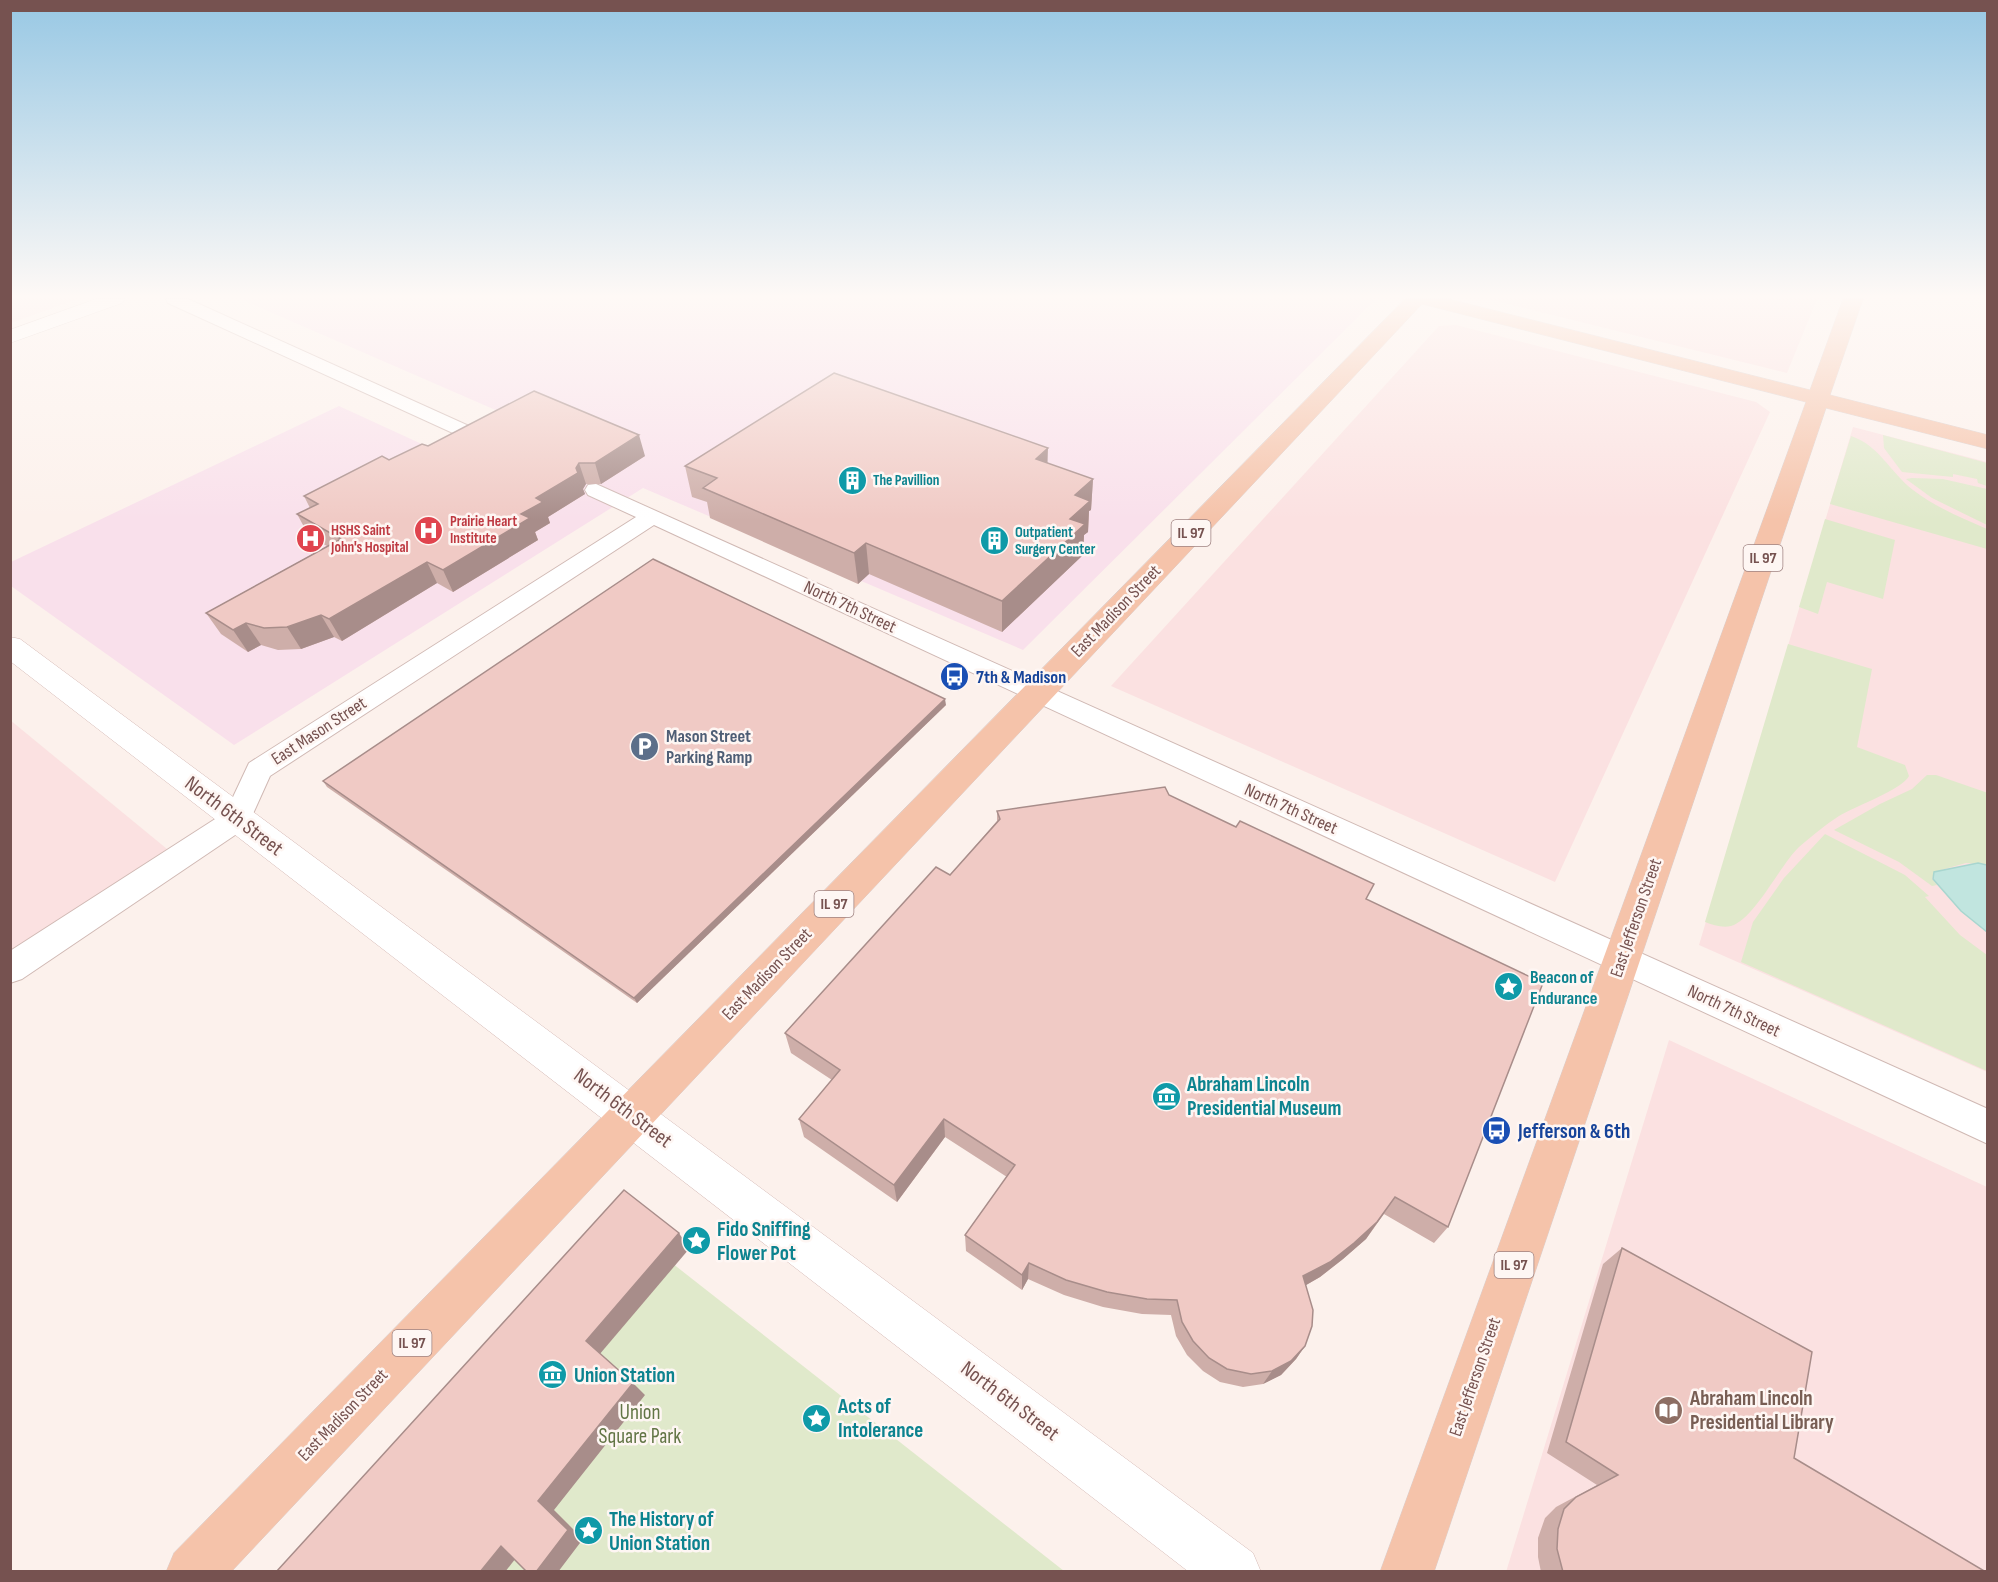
<svg xmlns="http://www.w3.org/2000/svg" width="1998" height="1582" font-family="'Sofia Sans Condensed',sans-serif">
  <style>
    .commercial { fill: #fbe1e1 }
    .medical { fill: #f9e0eb }
    .green { fill: #e0e9cb }
    .water { fill: #c1e5df; stroke: #a8d6cf; stroke-width: 1.5 }
    .lines { fill: none; stroke-linecap: round; stroke-linejoin: round }
    .minor-casing { stroke: #d0b9b4; stroke-width: 2 }
    .tertiary-casing { stroke: #d0b9b4; stroke-width: 1 }
    .secondary-casing { stroke: #d5b9b5; stroke-width: 1 }
    .primary-casing { stroke: #d9cfce; stroke-width: 1 }
    .minor { fill: #fff; fill-rule: evenodd }
    .tertiary { fill: #fff; fill-rule: evenodd }
    .secondary { fill: #fff; fill-rule: evenodd }
    .primary { fill: #f5c3aa; fill-rule: evenodd }
    .wall { fill: #ceaea9 }
    .shaded-wall { fill: #a88d8a }
    .building { fill: #f0cac5; stroke: #a88d8a; stroke-width: 1.5 }
    .labels { text-anchor: middle; dominant-baseline: central; stroke-width: 5; stroke-linejoin: round; paint-order: stroke }
    .far-culture-label { font-size: 15px; font-weight: bold; fill: #0d838f; stroke: #fef6f3; text-anchor: start }
    .far-health-label { font-size: 15px; font-weight: bold; fill: #be3a42; stroke: #fef6f3; text-anchor: start }
    .shield { fill: #fef6f3; stroke: #9f8381; stroke-width: 1.5 }
    .shield-label { font-size: 16px; font-weight: bold; fill: #765250 }
    .street-label { font-size: 18px; fill: #765250; stroke: #fef6f3 }
    .transit-label { font-size: 18px; font-weight: bold; fill: #164399; stroke: #fef6f3; text-anchor: start }
    .service-label { font-size: 18px; font-weight: bold; fill: #4e5e75; stroke: #fef6f3; text-anchor: start }
    .culture-label { font-size: 18px; font-weight: bold; fill: #0d838f; stroke: #fef6f3; text-anchor: start }
    .near-street-label { font-size: 21px; fill: #765250; stroke: #fef6f3 }
    .near-culture-label { font-size: 21px; font-weight: bold; fill: #0d838f; stroke: #fef6f3; text-anchor: start }
    .near-transit-label { font-size: 21px; font-weight: bold; fill: #164399; stroke: #fef6f3; text-anchor: start }
    .near-education-label { font-size: 21px; font-weight: bold; fill: #785e54; stroke: #fef6f3; text-anchor: start }
    .near-park-label { font-size: 21px; fill: #627545; stroke: #fef6f3 }
  </style>
  <rect width="100%" height="100%" fill="#fcf1ec"/>
  <!-- commercial -->
  <g class="commercial">
    <polygon points="10,299 78,299 11,323"/>
    <polygon points="1488,299 1817,299 1787,373"/>
    <polygon points="1456,325 1756,402 1770,412 1555,882 1111,686 1439,326"/>
    <polygon points="1853,427 1987,462 1987,1072 1699,945"/>
    <polygon points="10,720 167,849 11,952 10,952"/>
    <polygon points="1669,1040 1987,1187 1987,1571 1506,1572"/>
  </g>
  <!-- medical -->
  <polygon class="medical" points="240,299 1376,299 1023,650 643,488 234,745 11,586 11,562 339,406 450,457 512,417"/>
  <!-- green -->
  <g class="green">
    <polygon points="1883,435 1987,463 1987,486 1978,483 1977,479 1953,474 1953,477 1902,472 1884,448"/>
    <path d="M 1851,436 C 1879,445 1890,472 1913,490 C 1935,507 1962,518 1987,529 L 1987,549 L 1830,504 Z"/>
    <polygon points="1912,478 1943,479 1987,489 1987,525 1932,498 1906,479"/>
    <polygon points="1825,519 1895,540 1883,599 1827,582 1818,614 1799,607"/>
    <path d="M 1788,644 L 1872,669 L 1857,747 L 1905,765 L 1909,776 C 1903,789 1854,807 1839,816 C 1825,825 1812,836 1799,847 C 1780,865 1754,920 1731,926 C 1722,928 1713,925 1705,922 Z"/>
    <polygon points="1927,775 1936,775 1988,793 1987,865 1966,863 1934,872 1932,879 1937,885 1932,886 1899,862 1834,830 1880,804 1912,789"/>
    <polygon points="1825,834 1905,875 1929,896 1925,897 1960,935 1987,955 1987,1071 1741,962 1753,922 1784,878"/>
    <polygon points="621,1223 1064,1571 311,1572"/>
  </g>
  <!-- water -->
  <polygon class="water" points="1978,863 1987,865 1987,932 1961,911 1933,879 1934,872"/>
  <g class="lines">
    <defs>
      <g id="minor">
        <polygon points="166,299 188,299 480,431 483,435 480,439 466,439 168,303"/>
        <polygon points="596,484 1988,1109 1988,1144 654,525 270,776 247,827 22,979 10,983 10,951 226,812 249,763 636,517 588,495 585,490 588,485"/>
      </g>
      <polygon id="tertiary" points="96,299 125,299 122,303 10,343 10,330"/>
      <polygon id="secondary" points="10,637 20,639 1253,1553 1261,1572 1189,1572 10,661"/>
      <polygon id="primary" points="1405,299 1449,299 1810,390 1843,299 1863,299 1830,395 1988,435 1988,449 1826,408 1434,1572 1380,1572 1806,402 1422,304 231,1572 166,1572 174,1553"/>
    </defs>
    <!-- minor casing -->
    <use href="#minor" class="minor-casing"/>
    <!-- tertiary casing -->
    <use href="#tertiary" class="tertiary-casing"/>
    <!-- secondary casing -->
    <use href="#secondary" class="secondary-casing"/>
    <!-- primary casing -->
    <use href="#primary" class="primary-casing"/>
    <!-- minor -->
    <use href="#minor" class="minor"/>
    <!-- tertiary -->
    <use href="#tertiary" class="tertiary"/>
    <!-- secondary -->
    <use href="#secondary" class="secondary"/>
    <!-- primary -->
    <use href="#primary" class="primary"/>
  </g>
  <!-- wall -->
  <g class="wall">
    <polygon points="428,446 645,456 601,484 586,484 583,489 585,494 548,517 550,523 535,532 538,540 453,592 437,583 342,641 334,637 301,649 278,650 261,645 248,652 221,634 206,613 327,546 309,536 297,514 310,508 304,496 389,460"/>
    <polygon points="685,466 1093,479 1091,510 1089,511 1088,532 1084,535 1083,555 1002,632 869,574 858,584 710,518 707,502 692,497"/>
    <polygon points="946,705 637,1003 327,787 323,781"/>
    <polygon points="1169,795 1368,900 1448,1227 1434,1243 1384,1214 1366,1239 1343,1259 1320,1277 1306,1285 1305,1346 1296,1359 1281,1375 1263,1384 1243,1387 1220,1382 1203,1371 1187,1355 1176,1336 1171,1315 1142,1314 1103,1307 1064,1295 1028,1279 1022,1290 966,1251 965,1235 1007,1177 945,1137 897,1202 804,1137 799,1119 832,1080 791,1053 785,1033 950,875 997,821 997,811"/>
    <polygon points="1622,1248 1794,1458 1986,1572 1541,1572 1538,1557 1538,1538 1545,1518 1556,1507 1597,1485 1547,1453 1603,1264"/>
  </g>
  <!-- shaded-wall -->
  <g class="shaded-wall">
    <polygon points="639,435 645,456 601,484 595,463"/>
    <polygon points="1048,448 1047,479 1036,459"/>
    <polygon points="579,463 586,484 583,489 585,494 548,517 550,523 535,532 538,540 453,592 443,570 576,468"/>
    <polygon points="1093,479 1091,510 1089,511 1088,532 1084,535 1083,555 1002,632 1002,601 1070,519 1075,495"/>
    <polygon points="866,543 869,574 858,584 854,553"/>
    <polygon points="427,562 437,583 342,641 329,619"/>
    <polygon points="321,615 334,637 301,649 287,627"/>
    <polygon points="246,623 261,645 248,652 233,630"/>
    <polygon points="945,699 946,705 637,1003 634,998"/>
    <polygon points="944,1119 945,1137 897,1202 894,1185"/>
    <polygon points="1395,1197 1366,1239 1343,1259 1320,1277 1294,1292 1303,1276"/>
    <polygon points="679,1233 689,1249 599,1355 586,1341"/>
    <polygon points="1029,1263 1028,1279 1022,1290 1022,1275"/>
    <polygon points="1305,1346 1296,1359 1281,1375 1263,1384 1272,1371"/>
    <polygon points="633,1383 645,1395 554,1510 583,1539 558,1572 536,1572 538,1501"/>
    <polygon points="501,1546 519,1554 505,1572 480,1572"/>
  </g>
  <!-- building -->
  <g class="building">
    <polygon points="834,373 1048,448 1036,459 1093,479 1075,495 1090,501 1070,519 1085,524 1002,601 866,543 854,553 703,488 717,478 685,466"/>
    <polygon points="534,391 639,435 595,463 579,463 576,468 578,473 536,498 543,502 521,514 530,518 443,570 427,562 329,619 321,615 287,627 264,628 246,623 233,630 206,613 341,539 297,514 318,504 304,496 382,456 389,460 422,444 428,446"/>
    <polygon points="653,559 945,699 634,998 323,781"/>
    <polygon points="1165,787 1169,795 1236,827 1240,821 1374,884 1366,899 1543,983 1448,1227 1395,1197 1377,1222 1354,1243 1330,1262 1303,1276 1313,1310 1312,1326 1305,1346 1291,1361 1272,1371 1251,1374 1227,1369 1209,1358 1193,1341 1182,1322 1177,1300 1147,1299 1107,1292 1066,1280 1029,1263 1022,1275 965,1235 1015,1165 944,1119 894,1185 799,1119 840,1070 785,1033 936,867 950,875 1000,819 997,811"/>
    <polygon points="624,1190 679,1233 586,1341 633,1383 538,1501 568,1530 536,1572 527,1572 501,1546 480,1572 276,1572"/>
    <polygon points="1622,1248 1812,1352 1794,1458 1986,1572 1563,1572 1557,1549 1558,1529 1564,1509 1576,1497 1618,1475 1566,1442"/>
  </g>
  <!-- sky -->
  <linearGradient id="sky" x2="0" y2="1"><stop stop-color="#98c8e4"/><stop offset="0.57" stop-color="#fef9f6"/><stop offset="1" stop-color="#fef9f6" stop-opacity="0"/></linearGradient>
  <rect width="1998" height="520" fill="url(#sky)"/>
  <!-- icons -->
  <defs>
    <symbol id="building-disc" viewBox="-11 -11 22 22"><circle r="9.5" fill="#0f9aa8" stroke="#fef6f3"/><path d="M-4-6H4V6H1V3H-1V6H-4ZM-2.5-4.3h1.7v1.8h-1.7ZM.8-4.3h1.7v1.8H.8ZM-2.5-1h1.7V.8h-1.7ZM.8-1h1.7V.8H.8Z" fill="#fff"/></symbol>
    <symbol id="hospital-disc" viewBox="-11 -11 22 22"><circle r="9.5" fill="#e0444e" stroke="#fef6f3"/><path d="M-5-5h3v3.5h4V-5h3V5h-3V1.5h-4V5h-3Z" fill="#fff"/></symbol>
    <symbol id="bus-disc" viewBox="-11 -11 22 22"><circle r="9.5" fill="#1a4fb4" stroke="#fef6f3"/><path d="M-5-6H5V4H4V6H2V4H-2V6H-4V4H-5ZM-3.5-4V0h7V-4ZM-3.5 1.2v1.5H-2V1.2ZM2 1.2v1.5H3.5V1.2Z" fill="#fff"/></symbol>
    <symbol id="parking-disc" viewBox="-11 -11 22 22"><circle r="9.5" fill="#5c6f8a" stroke="#fef6f3"/><path d="M-3.5-5.5H1a3.5 3.5 0 0 1 0 7H-1V5.5H-3.5ZM-1-3.4V-.6H.8a1.4 1.4 0 0 0 0-2.8Z" fill="#fff"/></symbol>
    <symbol id="sight-disc" viewBox="-11 -11 22 22"><circle r="9.5" fill="#0f9aa8" stroke="#fef6f3"/><path d="M0-6L1.8-2.2L6-1.7L2.9 1.2L3.7 5.4L0 3.3L-3.7 5.4L-2.9 1.2L-6-1.7L-1.8-2.2Z" fill="#fff"/></symbol>
    <symbol id="museum-disc" viewBox="-11 -11 22 22"><circle r="9.5" fill="#0f9aa8" stroke="#fef6f3"/><path d="M0-6L6-3V-2H-6V-3ZM-5-1h2V3h-2ZM-1-1h2V3h-2ZM3-1h2V3H3ZM-6 4H6V6H-6Z" fill="#fff"/></symbol>
    <symbol id="library-disc" viewBox="-11 -11 22 22"><circle r="9.5" fill="#8d6e63" stroke="#fef6f3"/><path d="M-6-4Q-3-5.5-.7-3.5V5Q-3 3-6 4ZM6-4Q3-5.5 .7-3.5V5Q3 3 6 4Z" fill="#fff"/></symbol>
  </defs>
  <g fill-rule="evenodd">
    <use href="#building-disc" x="836" y="464" width="33" height="33"/>
    <use href="#hospital-disc" x="412" y="514" width="33" height="33"/>
    <use href="#hospital-disc" x="294" y="522" width="33" height="33"/>
    <use href="#building-disc" x="978" y="524" width="33" height="33"/>
    <use href="#bus-disc" x="938" y="660" width="33" height="33"/>
    <use href="#parking-disc" x="628" y="730" width="33" height="33"/>
    <use href="#sight-disc" x="1492" y="970" width="33" height="33"/>
    <use href="#museum-disc" x="1150" y="1080" width="33" height="33"/>
    <use href="#bus-disc" x="1480" y="1114" width="33" height="33"/>
    <use href="#sight-disc" x="680" y="1224" width="33" height="33"/>
    <use href="#museum-disc" x="536" y="1358" width="33" height="33"/>
    <use href="#library-disc" x="1652" y="1394" width="33" height="33"/>
    <use href="#sight-disc" x="800" y="1402" width="33" height="33"/>
    <use href="#sight-disc" x="572" y="1514" width="33" height="33"/>
  </g>
  <g class="labels">
    <!-- far-culture labels -->
    <g class="far-culture-label">
      <text x="873" y="480">The Pavillion</text>
      <text x="1015" y="532">Outpatient<tspan x="1015" dy="17">Surgery Center</tspan></text>
    </g>
    <!-- far-health labels -->
    <g class="far-health-label">
      <text x="450" y="521">Prairie Heart<tspan x="450" dy="17">Institute</tspan></text>
      <text x="331" y="530">HSHS Saint<tspan x="331" dy="17">John's Hospital</tspan></text>
    </g>
    <!-- shield labels -->
    <g class="shield">
      <rect x="1171.5" y="520" width="39" height="26" rx="4.5"/>
      <rect x="1743.5" y="545" width="39" height="26" rx="4.5"/>
      <rect x="814.5" y="891" width="39" height="26" rx="4.5"/>
      <rect x="1494.5" y="1252" width="39" height="26" rx="4.5"/>
      <rect x="392.5" y="1330" width="39" height="26" rx="4.5"/>
    </g>
    <g class="shield-label">
      <text x="1191" y="533">IL 97</text>
      <text x="1763" y="558">IL 97</text>
      <text x="834" y="904">IL 97</text>
      <text x="1514" y="1265">IL 97</text>
      <text x="412" y="1343">IL 97</text>
    </g>
    <!-- street labels -->
    <g class="street-label">
      <text transform="translate(850 607) rotate(25)">North 7th Street</text>
      <text transform="translate(1116 611) rotate(-46)">East Madison Street</text>
      <text transform="translate(319 731) rotate(-33)">East Mason Street</text>
      <text transform="translate(1291 809) rotate(24)">North 7th Street</text>
      <text transform="translate(1636 918) rotate(-71)">East Jefferson Street</text>
      <text transform="translate(767 974) rotate(-46)">East Madison Street</text>
      <text transform="translate(1734 1011) rotate(25)">North 7th Street</text>
      <text transform="translate(1475 1377) rotate(-71)">East Jefferson Street</text>
      <text transform="translate(343 1415) rotate(-46)">East Madison Street</text>
    </g>
    <!-- transit labels -->
    <g class="transit-label">
      <text x="976" y="677">7th &amp; Madison</text>
    </g>
    <!-- service labels -->
    <g class="service-label">
      <text x="666" y="736">Mason Street<tspan x="666" dy="21">Parking Ramp</tspan></text>
    </g>
    <!-- culture labels -->
    <g class="culture-label">
      <text x="1530" y="977">Beacon of<tspan x="1530" dy="21">Endurance</tspan></text>
    </g>
    <!-- near-street labels -->
    <g class="near-street-label">
      <text transform="translate(234 816) rotate(37)">North 6th Street</text>
      <text transform="translate(623 1108) rotate(37)">North 6th Street</text>
      <text transform="translate(1010 1401) rotate(37)">North 6th Street</text>
    </g>
    <!-- near-culture labels -->
    <g class="near-culture-label">
      <text x="1187" y="1084">Abraham Lincoln<tspan x="1187" dy="24">Presidential Museum</tspan></text>
      <text x="717" y="1229">Fido Sniffing<tspan x="717" dy="24">Flower Pot</tspan></text>
      <text x="574" y="1375">Union Station</text>
      <text x="838" y="1406">Acts of<tspan x="838" dy="24">Intolerance</tspan></text>
      <text x="609" y="1519">The History of<tspan x="609" dy="24">Union Station</tspan></text>
    </g>
    <!-- near-transit labels -->
    <g class="near-transit-label">
      <text x="1518" y="1131">Jefferson &amp; 6th</text>
    </g>
    <!-- near-education labels -->
    <g class="near-education-label">
      <text x="1690" y="1398">Abraham Lincoln<tspan x="1690" dy="24">Presidential Library</tspan></text>
    </g>
    <!-- near-park labels -->
    <g class="near-park-label">
      <text x="640" y="1412">Union<tspan x="640" dy="24">Square Park</tspan></text>
    </g>
  </g>
  <!-- border -->
  <rect width="1998" height="1582" fill="none" stroke="#765250" stroke-width="24"/>
</svg>
